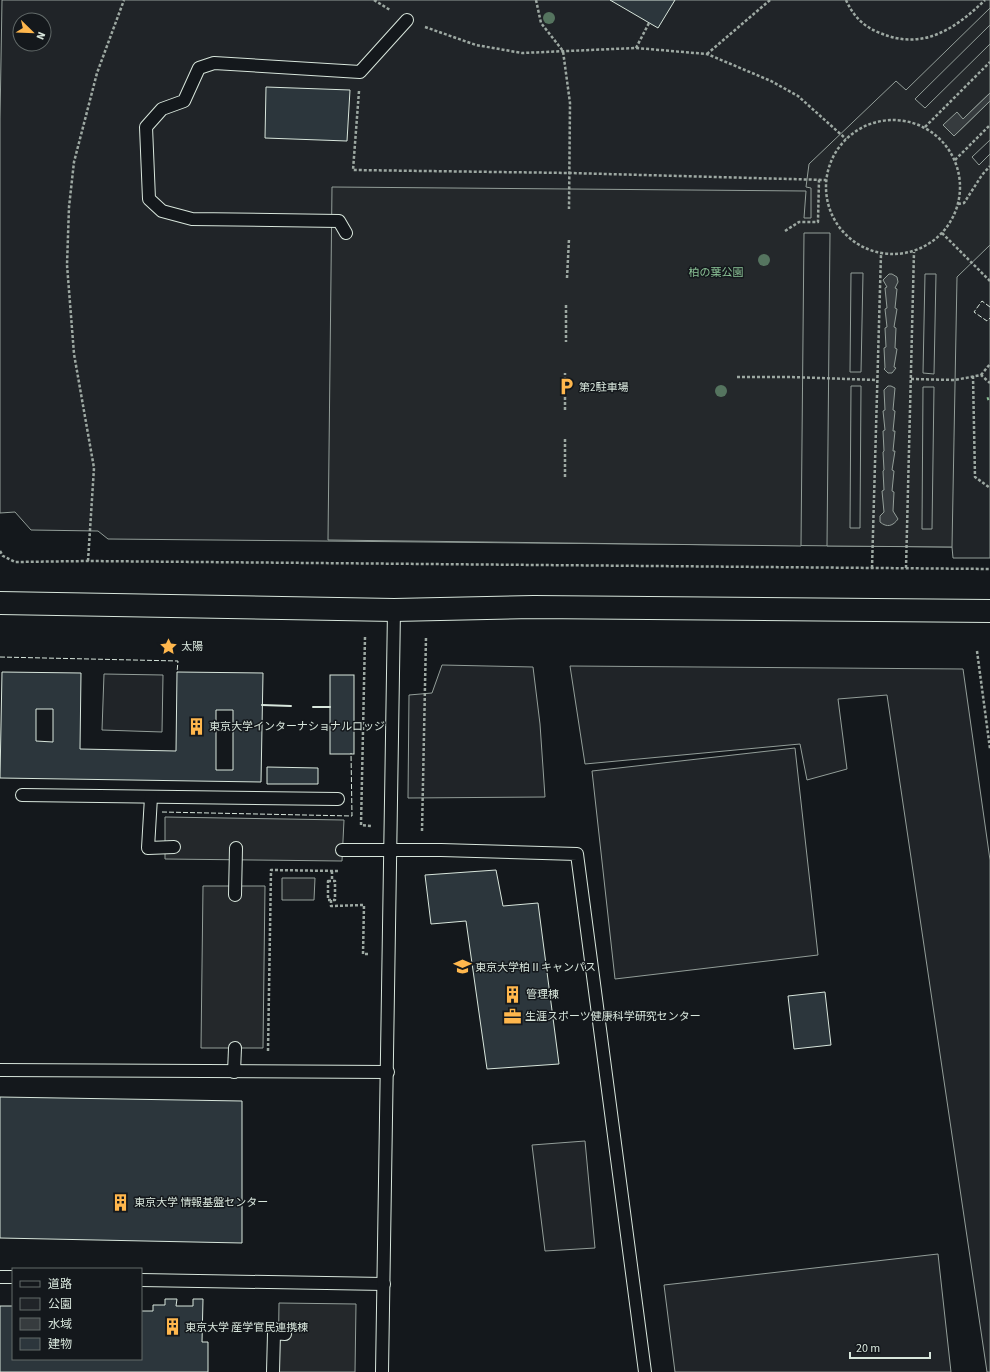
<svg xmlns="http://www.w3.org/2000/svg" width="990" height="1372" font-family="'Source Sans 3','Noto Sans JP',sans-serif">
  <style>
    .green { fill: #202428; stroke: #939e99; fill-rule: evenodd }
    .parking { fill: #24282b; stroke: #939e99; fill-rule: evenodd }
    .water { fill: #363b3e; stroke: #939e99 }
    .building { fill: #2c363c; stroke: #d8e6dc; fill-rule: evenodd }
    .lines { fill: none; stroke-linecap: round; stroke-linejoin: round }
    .service-casing { stroke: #d8e6dc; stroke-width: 14 }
    .tertiary-casing { stroke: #d8e6dc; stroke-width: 24 }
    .path { stroke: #9da8a2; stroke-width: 2.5; stroke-dasharray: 3 2; stroke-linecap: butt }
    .service { stroke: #14181c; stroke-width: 12 }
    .tertiary { stroke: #14181c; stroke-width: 22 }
    .hedge { stroke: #8ac095; stroke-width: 3; stroke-dasharray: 2 3; stroke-linecap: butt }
    .fence { stroke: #d8e6dc; stroke-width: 1; stroke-dasharray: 5 2; stroke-linecap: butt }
    .wall { stroke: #d8e6dc; stroke-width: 2 }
    .tree { fill: #55745f }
    .labels { text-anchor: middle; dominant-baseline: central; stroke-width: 3; stroke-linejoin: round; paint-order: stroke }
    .park-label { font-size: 11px; fill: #8ac095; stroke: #14181c }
    .poi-label { font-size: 11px; fill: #d8e6dc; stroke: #14181c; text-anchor: start }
  </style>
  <rect width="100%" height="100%" fill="#14181c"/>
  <!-- green -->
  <g class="green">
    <path d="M 2,0 L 990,0 L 990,558 L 953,558 L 952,547 L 108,539 L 98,531 L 31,530 L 15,512 L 0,513 L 0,119 ZM 20,20 L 44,20 L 44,44 L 20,44 Z"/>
    <polygon points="442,665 533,667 540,724 545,797 408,798 409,695 432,693"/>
    <polygon points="570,666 963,669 990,860 990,1372 987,1372 887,695 838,699 847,769 807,780 800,744 585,764"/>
    <polygon points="104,674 163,675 162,732 102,730"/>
    <polygon points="795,748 818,955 615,979 592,771"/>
    <polygon points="585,1141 595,1248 545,1251 532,1145"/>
    <polygon points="938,1254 951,1372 675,1372 664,1285"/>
  </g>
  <!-- parking -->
  <g class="parking">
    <path d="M 990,8 L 990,25 L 915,99 L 925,108 L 990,44 L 990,93 L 963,119 L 943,125 L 954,136 L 990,101 L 990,140 L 972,157 L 979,165 L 990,154 L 990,245 L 957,277 L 952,547 L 827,546 L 830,233 L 804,233 L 801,546 L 328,540 L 332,187 L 806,191 L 804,218 L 811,218 L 811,188 L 806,187 L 809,164 L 896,81 L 906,90 ZM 851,273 L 863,273 L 861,372 L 850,372 ZM 925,274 L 936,274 L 934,374 L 923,373 ZM 851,386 L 861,386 L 860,528 L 850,528 ZM 923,387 L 934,387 L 932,529 L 922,529 Z"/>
    <polygon points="165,817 344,820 342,861 165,859"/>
    <polygon points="282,878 315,878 314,900 282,900"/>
    <polygon points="203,886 265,886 263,1048 201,1048"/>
    <polygon points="279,1303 356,1304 355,1372 278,1372"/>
  </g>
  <!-- water -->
  <g class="water">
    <polygon points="990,93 990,101 954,136 943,125 957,112 963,119"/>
    <polygon points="889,274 892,274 897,277 898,282 895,288 897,289 895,308 897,309 894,327 896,328 895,348 897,349 894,367 896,368 892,373 888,373 884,369 885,368 884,348 886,347 885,328 887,327 885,309 887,308 885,288 887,287 883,280"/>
    <path d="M 888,386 L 891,386 L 895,388 L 893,410 L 895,411 L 893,431 L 895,431 L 893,451 L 895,451 L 892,470 L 894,471 L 892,491 L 894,492 L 893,511 L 898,519 C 893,526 887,528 880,522 L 880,516 L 884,512 L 882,491 L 884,490 L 883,471 L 884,470 L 883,452 L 884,451 L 883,431 L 885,430 L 883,411 L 885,410 L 884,390 Z"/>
  </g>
  <!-- building -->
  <g class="building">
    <polygon points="610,0 675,0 658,28"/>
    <polygon points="266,87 350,90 347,141 265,138"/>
    <path d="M 2,672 L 81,673 L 80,749 L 176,751 L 177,672 L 263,673 L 261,782 L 0,778 ZM 36,709 L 53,709 L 53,742 L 36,741 ZM 216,710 L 233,710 L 233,770 L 216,770 Z"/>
    <rect x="330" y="675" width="24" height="79"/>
    <polygon points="267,767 318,768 318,784 267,784"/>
    <polygon points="496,870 503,906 538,903 559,1064 487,1069 466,921 431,924 425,875"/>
    <polygon points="825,992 831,1045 794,1049 788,996"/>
    <polygon points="0,1097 242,1101 242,1243 0,1238"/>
    <polygon points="165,1299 177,1299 176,1306 193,1306 193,1299 203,1299 202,1342 208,1342 208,1372 0,1372 0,1306 13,1306 13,1359 141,1359 141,1311 153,1311 153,1305 165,1305"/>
  </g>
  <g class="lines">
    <defs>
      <g id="service">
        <polyline points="346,233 339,221 192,219 162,211 149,199 146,127 162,109 184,101 199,68 214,63 360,72 407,20"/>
        <polyline points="22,795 338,799"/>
        <polyline points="151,797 148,848 174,847"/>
        <polyline points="342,850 441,850 577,854 645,1372"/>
        <polyline points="235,895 236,848"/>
        <polyline points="0,1070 388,1072"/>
        <polyline points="234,1072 235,1048"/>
        <polyline points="0,1277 13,1277"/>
        <polyline points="141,1280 384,1284"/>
        <polyline points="273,1372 274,1333 285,1334"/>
        <polyline points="382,1372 394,610"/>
      </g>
      <polyline id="tertiary" points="0,603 394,610 534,607 990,611"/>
    </defs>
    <!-- service casing -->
    <use href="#service" class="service-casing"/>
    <!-- tertiary casing -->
    <use href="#tertiary" class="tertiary-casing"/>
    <!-- path -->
    <g class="path">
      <polyline points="374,0 390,10"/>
      <polyline points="536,0 541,23 563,51 570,103 569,209"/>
      <path d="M 846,0 C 853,16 864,27 880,33 C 923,51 955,29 985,0"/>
      <polyline points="425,27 476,45 522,53 636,48 707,54 771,81 798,96 846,139"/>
      <polyline points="636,48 649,23"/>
      <polyline points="707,54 770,0"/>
      <polyline points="359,91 353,170 570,173 826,180"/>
      <circle cx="893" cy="187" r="67"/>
      <polyline points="925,127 990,62"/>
      <polyline points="955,160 990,125"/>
      <polyline points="958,204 964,203 982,175 990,166"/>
      <polyline points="785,231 799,222 818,222 819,179"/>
      <polyline points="942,233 990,281"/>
      <polyline points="567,278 569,239"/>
      <polyline points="566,305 566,342"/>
      <polyline points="981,375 990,364"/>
      <polyline points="973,376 975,477 990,488"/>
      <polyline points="737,377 791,377 876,380"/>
      <polyline points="911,379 955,380 981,375 990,383"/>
      <polyline points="565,410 565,373"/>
      <polyline points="565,439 565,479"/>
      <polyline points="0,551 3,556 15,562 88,561 990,569"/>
      <polyline points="88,561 94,468 74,354 67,265 69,207 74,162 97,73 124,0"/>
      <polyline points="872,568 881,254"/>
      <polyline points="906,568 914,252"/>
      <polyline points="365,637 361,825 371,826"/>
      <polyline points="977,651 990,749"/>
      <polyline points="422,831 426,637"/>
      <polyline points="332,871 332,881"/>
      <rect x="328" y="881" width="7" height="19"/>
      <polyline points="331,900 331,906 364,905 363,954 368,954"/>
      <polyline points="268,1051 271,870 338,871"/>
    </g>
    <!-- service -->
    <use href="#service" class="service"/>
    <!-- tertiary -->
    <use href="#tertiary" class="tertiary"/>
    <!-- hedge -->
    <polyline class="hedge" points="987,399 990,398"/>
    <!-- fence -->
    <g class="fence">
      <polyline points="990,307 982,301 974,312 987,321 990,318"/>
      <polyline points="0,657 178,661 177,672"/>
      <polyline points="162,812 352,816 351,753"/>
    </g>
    <!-- wall -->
    <g class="wall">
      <polyline points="262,705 291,706"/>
      <polyline points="313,707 330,707"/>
    </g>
  </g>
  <!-- trees -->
  <g class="tree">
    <circle cx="549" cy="18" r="6"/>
    <circle cx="764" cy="260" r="6"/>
    <circle cx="721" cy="391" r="6"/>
  </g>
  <!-- icons -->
  <defs>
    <symbol id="parking-bare" viewBox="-9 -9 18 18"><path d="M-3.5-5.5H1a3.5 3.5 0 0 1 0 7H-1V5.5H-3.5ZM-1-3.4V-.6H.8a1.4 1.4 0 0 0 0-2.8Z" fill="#ffb74d" stroke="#14181c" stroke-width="2.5" paint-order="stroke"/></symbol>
    <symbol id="sight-bare" viewBox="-9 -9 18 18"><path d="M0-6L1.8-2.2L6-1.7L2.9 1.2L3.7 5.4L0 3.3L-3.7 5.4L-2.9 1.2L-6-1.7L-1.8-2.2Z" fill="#ffb74d" stroke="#14181c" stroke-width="2.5" paint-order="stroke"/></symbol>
    <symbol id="building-bare" viewBox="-9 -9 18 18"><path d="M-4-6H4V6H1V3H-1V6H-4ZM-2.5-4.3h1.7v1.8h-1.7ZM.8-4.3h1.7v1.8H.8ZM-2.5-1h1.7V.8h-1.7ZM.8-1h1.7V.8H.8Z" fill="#ffb74d" stroke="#14181c" stroke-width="2.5" paint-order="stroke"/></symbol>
    <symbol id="university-bare" viewBox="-9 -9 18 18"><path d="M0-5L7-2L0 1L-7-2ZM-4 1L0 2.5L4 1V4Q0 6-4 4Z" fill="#ffb74d" stroke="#14181c" stroke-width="2.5" paint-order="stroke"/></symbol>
    <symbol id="office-bare" viewBox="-9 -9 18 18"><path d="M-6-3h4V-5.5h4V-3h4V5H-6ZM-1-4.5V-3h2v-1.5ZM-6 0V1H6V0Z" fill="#ffb74d" stroke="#14181c" stroke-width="2.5" paint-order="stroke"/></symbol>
  </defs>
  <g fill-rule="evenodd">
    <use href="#parking-bare" x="554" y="374" width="25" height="25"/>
    <use href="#sight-bare" x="156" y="634" width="25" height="25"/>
    <use href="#building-bare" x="184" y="714" width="25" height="25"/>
    <use href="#university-bare" x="450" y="954" width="25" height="25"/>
    <use href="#building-bare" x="500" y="982" width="25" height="25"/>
    <use href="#office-bare" x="500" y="1004" width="25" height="25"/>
    <use href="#building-bare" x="108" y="1190" width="25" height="25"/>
    <use href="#building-bare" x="160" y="1314" width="25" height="25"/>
  </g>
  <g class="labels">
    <!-- park labels -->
    <g class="park-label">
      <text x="716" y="272">柏の葉公園</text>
    </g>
    <!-- poi labels -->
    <g class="poi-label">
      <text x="579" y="387">第2駐車場</text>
      <text x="181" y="646">太陽</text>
      <text x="209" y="726">東京大学インターナショナルロッジ</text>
      <text x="475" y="967">東京大学柏Ⅱキャンパス</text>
      <text x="526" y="994">管理棟</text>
      <text x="525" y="1016">生涯スポーツ健康科学研究センター</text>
      <text x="134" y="1202">東京大学 情報基盤センター</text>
      <text x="185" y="1327">東京大学 産学官民連携棟</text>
    </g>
  </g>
  <!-- legend -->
  <rect x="12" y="1268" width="130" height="92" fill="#14181c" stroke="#626a69"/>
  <rect x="20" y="1281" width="20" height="6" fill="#14181c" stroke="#626a69"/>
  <text x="48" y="1288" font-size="12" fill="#d8e6dc">道路</text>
  <rect x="20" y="1298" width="20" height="12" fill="#202428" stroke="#626a69"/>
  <text x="48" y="1308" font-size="12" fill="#d8e6dc">公園</text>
  <rect x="20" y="1318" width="20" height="12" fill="#363b3e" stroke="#626a69"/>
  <text x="48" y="1328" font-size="12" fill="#d8e6dc">水域</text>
  <rect x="20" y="1338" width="20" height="12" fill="#2c363c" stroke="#626a69"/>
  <text x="48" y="1348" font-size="12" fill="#d8e6dc">建物</text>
  <!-- north arrow -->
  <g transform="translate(32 32) rotate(113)"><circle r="19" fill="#14181c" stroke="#626a69"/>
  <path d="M0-3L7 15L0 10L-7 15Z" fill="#ffb74d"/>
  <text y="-6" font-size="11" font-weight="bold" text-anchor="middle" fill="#d8e6dc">N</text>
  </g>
  <!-- scale -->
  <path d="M850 1352v6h80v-6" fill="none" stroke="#d8e6dc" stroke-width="2"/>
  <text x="856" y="1352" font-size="12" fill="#d8e6dc" stroke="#14181c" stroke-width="3" paint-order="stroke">20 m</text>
</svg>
